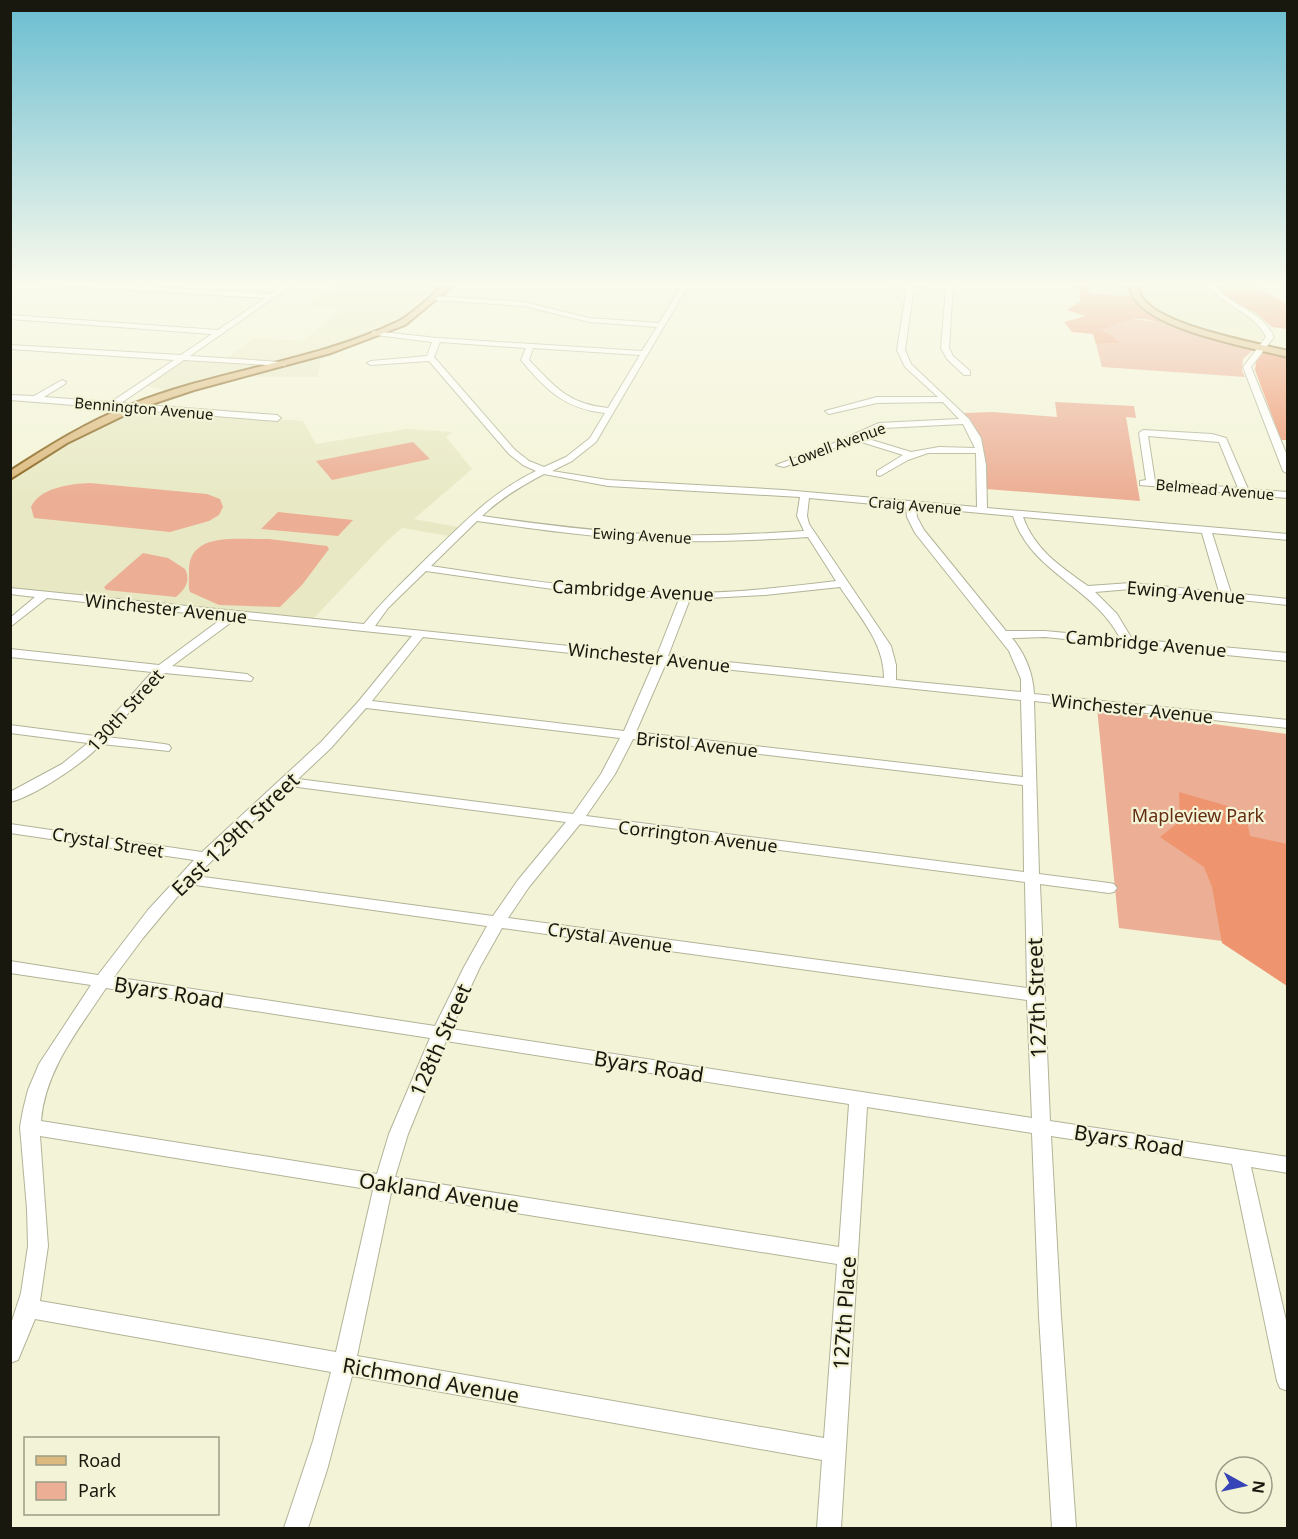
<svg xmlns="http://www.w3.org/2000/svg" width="1298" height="1539" font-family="'Noto Sans',sans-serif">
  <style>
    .built { fill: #e8e9c4 }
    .green { fill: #ecae94 }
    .forest { fill: #ee956f }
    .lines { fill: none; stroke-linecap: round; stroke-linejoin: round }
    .minor-casing { stroke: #b2b398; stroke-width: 2 }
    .major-casing { stroke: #88631c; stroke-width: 4 }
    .minor { fill: #fff; fill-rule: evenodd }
    .major { fill: #dcb97c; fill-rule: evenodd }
    .labels { text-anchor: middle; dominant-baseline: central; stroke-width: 4.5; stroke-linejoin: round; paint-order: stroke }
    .far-street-label { font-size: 15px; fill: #18180e; stroke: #f3f4d7 }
    .street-label { font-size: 18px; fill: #18180e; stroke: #f3f4d7 }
    .park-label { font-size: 18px; fill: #642c11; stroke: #f3f4d7 }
    .near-street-label { font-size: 21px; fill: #18180e; stroke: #f3f4d7 }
  </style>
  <rect width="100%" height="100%" fill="#f3f4d7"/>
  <!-- built -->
  <g class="built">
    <polygon points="341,282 446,282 404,315 362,336 339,344 275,362 223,360 255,338 303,341 343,309 308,306"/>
    <polygon points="1087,282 1125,282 1130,296 1090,294"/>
    <polygon points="1137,282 1206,282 1218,298 1259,322 1266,335 1261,341 1252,342 1179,320 1149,304 1143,298"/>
    <polygon points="1215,282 1258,282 1268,293 1219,290"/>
    <polygon points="321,357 318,377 246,377"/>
    <polygon points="184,360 254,364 256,366 171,391 145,386"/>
    <polygon points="145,409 303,421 316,444 406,429 453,432 446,437 472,469 414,519 459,527 449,536 402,528 386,542 313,619 11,588 10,482 81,436"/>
  </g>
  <!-- green -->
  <g class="green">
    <path d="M 1130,319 C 1144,319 1155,324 1167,321 L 1255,348 L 1243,359 L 1242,371 L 1245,377 L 1102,367 L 1096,344 L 1119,343 L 1099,331 Z"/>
    <path d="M 1055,402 L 1134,406 L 1136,418 L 1126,417 L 1140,501 L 986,489 C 985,455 987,439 963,413 L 993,412 L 1057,417 Z"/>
    <polygon points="413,442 430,459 332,480 316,461"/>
    <path d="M 90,483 L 207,494 L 220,499 L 223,507 L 219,515 L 209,521 L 170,532 L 34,518 L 31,507 C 40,487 71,484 90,483 Z"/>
    <polygon points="278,512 353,520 338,536 261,529"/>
    <path d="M 269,539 L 327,546 L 329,549 L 302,585 L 280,607 L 219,605 L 190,592 C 188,586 189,580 189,573 C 187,530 239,540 269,539 Z"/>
    <path d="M 143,553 L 168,558 L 185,569 C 191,581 185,589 176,597 L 106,590 L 104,587 Z"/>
    <polygon points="1097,708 1287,734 1287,949 1119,928"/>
  </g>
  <!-- forest -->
  <g class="forest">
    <path d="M 1071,282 L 1087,282 L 1090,294 L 1130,296 L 1145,309 L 1167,321 C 1155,324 1155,320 1143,319 C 1128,317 1114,326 1100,331 L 1111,335 L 1120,343 L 1096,344 L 1093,334 L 1072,332 L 1064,322 L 1086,316 L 1066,310 L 1080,302 L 1080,291 Z"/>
    <polygon points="1219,290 1268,293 1287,304 1287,329 1272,327 1256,313 1236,303"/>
    <polygon points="1264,351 1287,356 1287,440 1281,440 1255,370 1256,362"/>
    <polygon points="1179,792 1245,811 1250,836 1287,844 1287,986 1222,943 1212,887 1204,867 1160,837 1180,821"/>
  </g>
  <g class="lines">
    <defs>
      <g id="minor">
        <polygon points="35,282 66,282 271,294 289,282 296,282 190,356 282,362 286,364 285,366 184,360 121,403 277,415 281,418 277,421 10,400 10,395 34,396 62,380 66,382 65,384 44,397 111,402 174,360 10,349 10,345 181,355 212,334 10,319 10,315 218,330 265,298 38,284"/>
        <path d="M 684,282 L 690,282 L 596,442 L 572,461 L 552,471 L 608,480 L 784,490 L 977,507 L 976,453 L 928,453 L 908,460 L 880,476 L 877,475 L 877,471 L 903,455 L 855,440 L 784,467 L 776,465 L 825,447 L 879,423 L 959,419 L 943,402 L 877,403 L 829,414 L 825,411 L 877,397 L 938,397 L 905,367 L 897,350 L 907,286 L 877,282 L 914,282 L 946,285 L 947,282 L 953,282 L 949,348 L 953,356 L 970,371 L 970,375 L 964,375 L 947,359 L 941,348 L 946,289 L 914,286 L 905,350 L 911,364 L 969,419 L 981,438 L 986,465 L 987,508 L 1288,534 L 1288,540 L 1212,533 L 1231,593 L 1288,599 L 1288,605 L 1131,589 L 1095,592 L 1117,614 L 1132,639 L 1288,653 L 1288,661 L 1045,637 L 1012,638 C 1025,654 1033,673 1034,694 L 1288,720 L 1288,728 L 1034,701 L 1039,874 L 1109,883 L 1114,884 L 1117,888 L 1114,892 L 1109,893 L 1040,884 L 1050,1121 L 1288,1157 L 1288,1173 L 1251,1167 L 1288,1329 L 1288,1391 L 1280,1388 L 1277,1381 L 1232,1164 L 1051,1136 L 1061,1316 L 1076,1528 L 1052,1528 L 1039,1316 L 1032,1133 L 867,1107 L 841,1528 L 817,1528 L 822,1460 L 352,1376 L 327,1470 L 308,1528 L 284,1528 L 313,1441 L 331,1372 L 35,1319 L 18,1360 L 10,1363 L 10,1327 L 21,1293 L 28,1246 L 27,1209 L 20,1127 L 23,1110 L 28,1090 L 39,1064 L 91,985 L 10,973 L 10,961 L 98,975 L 148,910 L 194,860 L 10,833 L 10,824 L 202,852 L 321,742 L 358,702 L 412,636 L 237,618 L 172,666 L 247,674 L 253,678 L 251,681 L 164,673 L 107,737 L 164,744 L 169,745 L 171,748 L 169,751 L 101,744 C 84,763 35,796 10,802 L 10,792 L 62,764 L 88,743 L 10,733 L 10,725 L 95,736 L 152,672 L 10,657 L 10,649 L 159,665 L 224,617 L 47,598 L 10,627 L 10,618 L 35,597 L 10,594 L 10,588 L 364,624 C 384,599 408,577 431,554 C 467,520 491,493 536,471 L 523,465 L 509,454 L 429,361 L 371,365 L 367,363 L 371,361 L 427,356 L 432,342 L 376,335 L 372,333 L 373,331 L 437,338 L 642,351 L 657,327 L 589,322 L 524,306 L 434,300 L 431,298 L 434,296 L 524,302 L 589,318 L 659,323 ZM 440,342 L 526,348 L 521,360 C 546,390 565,409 605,413 L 590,438 L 566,457 L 544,467 L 529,461 L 515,450 L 434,357 ZM 533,348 L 640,355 L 608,408 C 568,404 555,387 529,360 ZM 963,424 L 975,448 L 939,447 L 911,452 L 862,437 L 884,428 ZM 544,474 L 608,486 L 800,497 L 797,516 L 804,531 C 759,534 715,536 670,535 C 607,533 545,525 482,516 C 501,498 521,486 544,474 ZM 809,498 L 906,507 L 907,517 L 915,533 L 1009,651 L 1021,679 L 1021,692 L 896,680 L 896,665 L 891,646 L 809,524 L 807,516 ZM 916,507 L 1013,516 C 1030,572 1094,587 1120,638 L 1045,631 L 1006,631 L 924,530 L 917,517 ZM 1023,517 L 1202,533 L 1219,592 L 1131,583 L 1088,586 C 1061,567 1034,549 1023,517 ZM 477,521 C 541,530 605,539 669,541 C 716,542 762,540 808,537 L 836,581 C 786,587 736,593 686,593 C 600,592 516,579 431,566 ZM 426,571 L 588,594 L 679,599 L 657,655 L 375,626 L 388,608 ZM 840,587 C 859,616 884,642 884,678 L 668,656 L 690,599 L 765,595 ZM 423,637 L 654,662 L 624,731 L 372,701 ZM 666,663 L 1021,700 L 1023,777 L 636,732 ZM 366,708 L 620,738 L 601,774 L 573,814 L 298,779 L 331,748 ZM 633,739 L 1023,785 L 1024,872 L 586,816 L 615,774 ZM 290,786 L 566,822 L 518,880 L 493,916 L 196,876 ZM 580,824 L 1025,882 L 1027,988 L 508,918 L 529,887 ZM 188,884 L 487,926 L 464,967 L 435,1026 L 114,977 L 143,938 ZM 502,928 L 1027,1000 L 1032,1118 L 451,1029 L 480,967 ZM 106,988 L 430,1038 L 389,1134 L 377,1174 L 41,1121 C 45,1070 79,1029 106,988 ZM 446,1041 L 849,1104 L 839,1247 L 395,1177 L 408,1134 ZM 40,1136 L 373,1190 L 336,1352 L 40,1301 L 48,1246 ZM 391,1193 L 837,1264 L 824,1438 L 357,1356 Z"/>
        <path d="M 1207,282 L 1213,282 C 1229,308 1260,307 1274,337 L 1251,367 L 1288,458 L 1288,474 L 1283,471 L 1243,367 L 1266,337 C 1254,310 1221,308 1207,282 Z"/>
        <polygon points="1263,282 1288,282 1288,285"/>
        <path d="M 1143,430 L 1212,434 L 1226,438 L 1248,489 L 1288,492 L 1288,498 L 1140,485 L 1140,481 L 1146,480 L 1139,433 ZM 1148,436 L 1219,442 L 1238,488 L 1155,481 Z"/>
      </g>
      <g id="major">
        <path d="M 448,282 L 457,282 L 405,325 L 331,353 L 194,390 L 137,409 L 67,443 L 10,479 L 10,471 C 49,446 87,422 130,405 C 217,370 314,362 399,321 C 413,314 435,292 448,282 Z"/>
        <path d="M 1128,282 L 1136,282 C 1138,287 1139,294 1143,299 C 1165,327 1253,342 1288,351 L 1288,357 C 1249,347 1164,332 1138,303 C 1132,297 1130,290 1128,282 Z"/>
      </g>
    </defs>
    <!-- minor casing -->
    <use href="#minor" class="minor-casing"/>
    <!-- major casing -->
    <use href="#major" class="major-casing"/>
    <!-- minor -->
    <use href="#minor" class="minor"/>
    <!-- major -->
    <use href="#major" class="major"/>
  </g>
  <!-- sky -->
  <linearGradient id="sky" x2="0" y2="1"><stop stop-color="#69bdd0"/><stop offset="0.57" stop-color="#fafaed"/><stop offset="1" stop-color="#fafaed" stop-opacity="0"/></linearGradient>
  <rect width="1298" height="497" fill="url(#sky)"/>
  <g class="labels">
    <!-- far-street labels -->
    <g class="far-street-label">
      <text transform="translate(144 408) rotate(5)">Bennington Avenue</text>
      <text transform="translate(837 444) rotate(-20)">Lowell Avenue</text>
      <text transform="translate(1215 489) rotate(5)">Belmead Avenue</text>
      <text transform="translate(915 505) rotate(5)">Craig Avenue</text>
      <text transform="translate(642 535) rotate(3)">Ewing Avenue</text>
    </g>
    <!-- street labels -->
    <g class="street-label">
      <text transform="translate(633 590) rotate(3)">Cambridge Avenue</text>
      <text transform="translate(1186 592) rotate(5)">Ewing Avenue</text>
      <text transform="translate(166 608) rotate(6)">Winchester Avenue</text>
      <text transform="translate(1146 643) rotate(5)">Cambridge Avenue</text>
      <text transform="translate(649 657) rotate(6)">Winchester Avenue</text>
      <text transform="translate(1132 708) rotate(6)">Winchester Avenue</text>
      <text transform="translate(125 710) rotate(-48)">130th Street</text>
      <text transform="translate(697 744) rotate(6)">Bristol Avenue</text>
      <text transform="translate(698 836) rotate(7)">Corrington Avenue</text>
      <text transform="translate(108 842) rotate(9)">Crystal Street</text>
      <text transform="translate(610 937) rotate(8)">Crystal Avenue</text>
    </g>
    <!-- park labels -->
    <g class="park-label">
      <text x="1198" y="815">Mapleview Park</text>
    </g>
    <!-- near-street labels -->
    <g class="near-street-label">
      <text transform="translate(235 834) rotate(-44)">East 129th Street</text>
      <text transform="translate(169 992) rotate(9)">Byars Road</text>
      <text transform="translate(1036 998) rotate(-92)">127th Street</text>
      <text transform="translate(440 1040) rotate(-66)">128th Street</text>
      <text transform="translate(649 1066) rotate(9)">Byars Road</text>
      <text transform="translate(1129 1140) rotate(9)">Byars Road</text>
      <text transform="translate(439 1192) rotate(9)">Oakland Avenue</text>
      <text transform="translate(844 1313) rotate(-86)">127th Place</text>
      <text transform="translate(431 1380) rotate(10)">Richmond Avenue</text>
    </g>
  </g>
  <!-- border -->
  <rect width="1298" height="1539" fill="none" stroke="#18180e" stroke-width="24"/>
  <!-- legend -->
  <rect x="24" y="1437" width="195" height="78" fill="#f3f4d7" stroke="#9b9c87" stroke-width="1.5"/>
  <rect x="36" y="1456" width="30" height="9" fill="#dcb97c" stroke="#9b9c87" stroke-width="1.5"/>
  <text x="78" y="1467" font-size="18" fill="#18180e">Road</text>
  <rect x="36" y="1482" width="30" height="18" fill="#ecae94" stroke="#9b9c87" stroke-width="1.5"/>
  <text x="78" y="1497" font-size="18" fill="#18180e">Park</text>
  <!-- north arrow -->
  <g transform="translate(1244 1485) rotate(98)"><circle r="28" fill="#f3f4d7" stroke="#9b9c87" stroke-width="1.5"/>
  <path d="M0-4.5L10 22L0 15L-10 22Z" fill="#3744b7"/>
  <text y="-9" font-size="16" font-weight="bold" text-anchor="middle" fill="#18180e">N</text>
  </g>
</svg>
